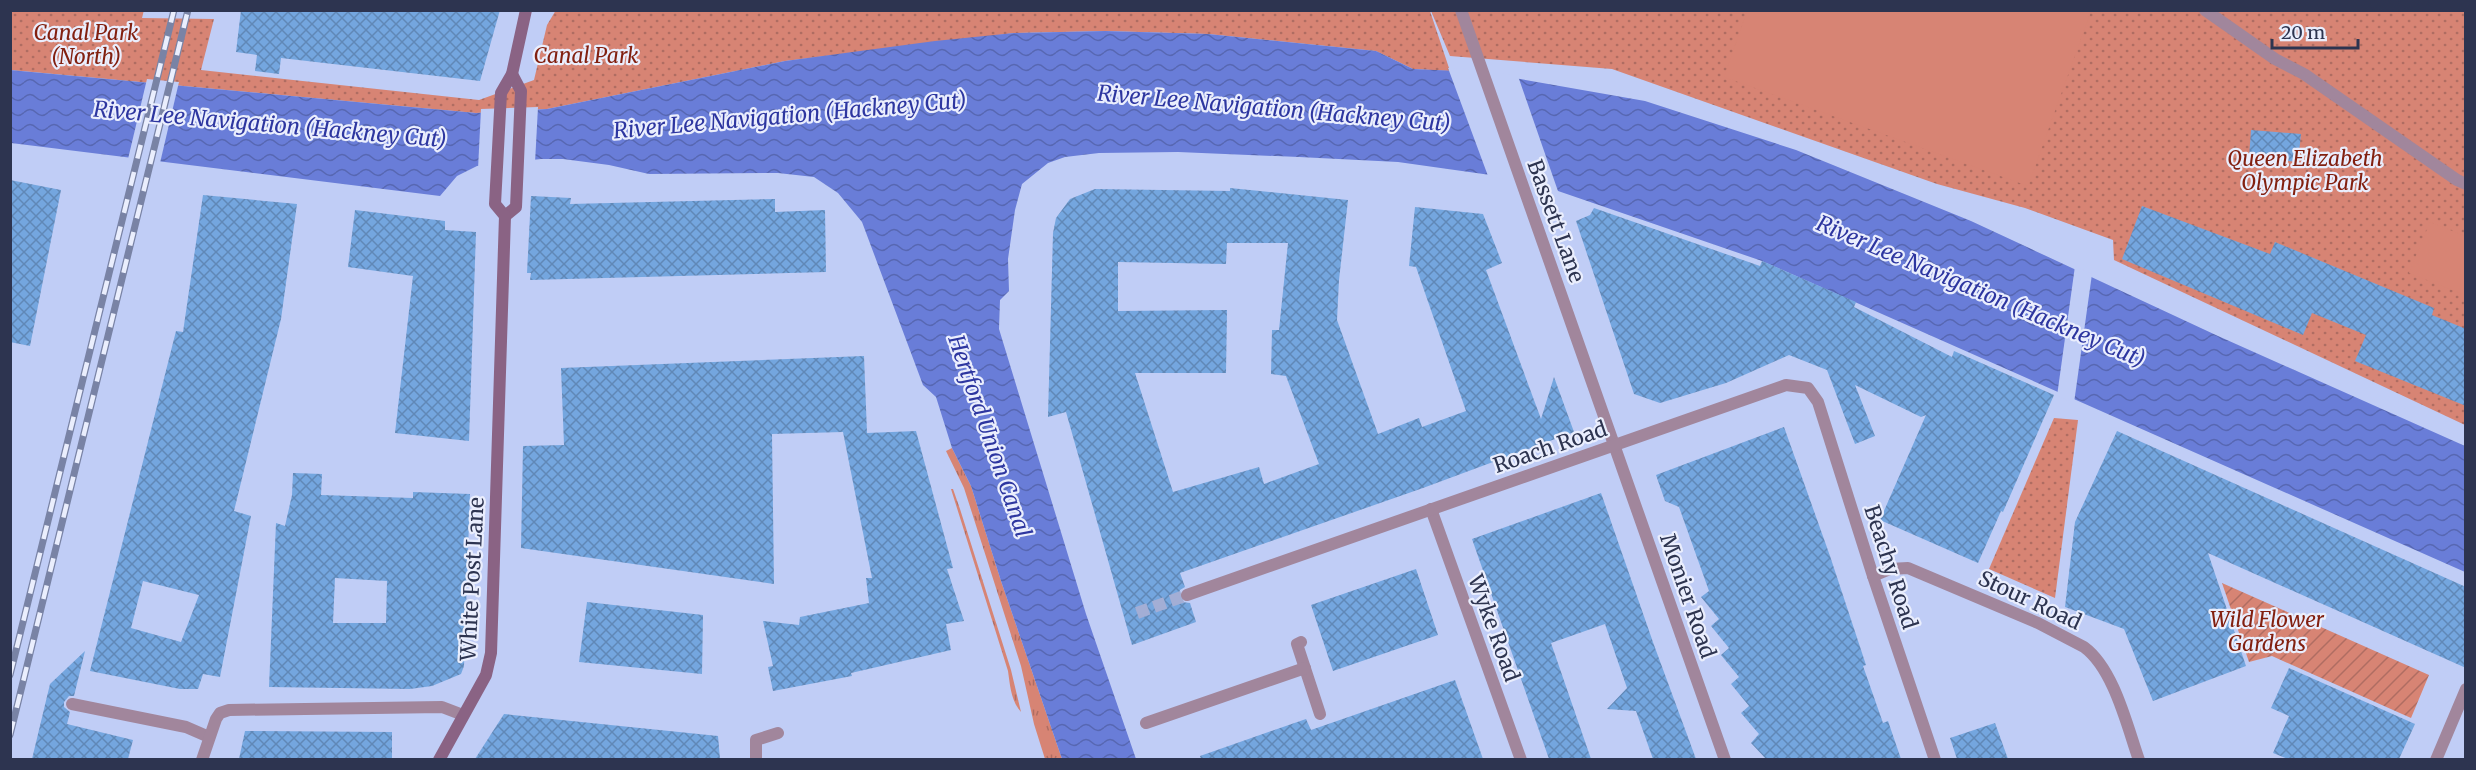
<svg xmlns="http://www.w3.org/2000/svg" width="2476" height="770" font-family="Merriweather,serif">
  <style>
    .grass { fill: url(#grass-tufts) }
    .park { fill: url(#park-dots) }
    .garden { fill: url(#garden-furrows) }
    .pitch { fill: #d78474 }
    .water { fill: url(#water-waves) }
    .pier { fill: #c0cdf6 }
    .building { fill: url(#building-cross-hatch); fill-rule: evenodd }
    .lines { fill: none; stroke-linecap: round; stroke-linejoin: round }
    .street-tunnel { stroke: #a3aed5; stroke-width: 12; stroke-dasharray: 12 6; stroke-linecap: butt }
    .street { stroke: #a1869c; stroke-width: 12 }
    .secondary { stroke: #8a6384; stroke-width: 12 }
    .rail-casing { stroke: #7983a5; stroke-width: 7 }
    .rail { stroke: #eaeefd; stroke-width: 4.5; stroke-dasharray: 14; stroke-linecap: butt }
    .labels { text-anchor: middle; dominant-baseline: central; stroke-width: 4.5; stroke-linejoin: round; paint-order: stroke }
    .park-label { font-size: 21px; font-style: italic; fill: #822010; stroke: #eaeefd }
    .street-label { font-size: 21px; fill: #2d3450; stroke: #eaeefd }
    .water-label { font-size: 22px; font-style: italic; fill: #2d36a0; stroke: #eaeefd }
  </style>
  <defs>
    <pattern id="grass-tufts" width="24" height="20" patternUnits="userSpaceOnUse" patternTransform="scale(1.5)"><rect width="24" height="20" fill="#d78474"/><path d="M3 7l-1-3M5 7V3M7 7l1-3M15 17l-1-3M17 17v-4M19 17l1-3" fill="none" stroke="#af6d62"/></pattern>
    <pattern id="park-dots" width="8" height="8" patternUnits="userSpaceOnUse" patternTransform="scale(1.5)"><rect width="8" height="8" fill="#d78474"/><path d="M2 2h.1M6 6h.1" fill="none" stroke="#af6d62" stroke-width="1.8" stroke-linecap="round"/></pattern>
    <pattern id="garden-furrows" width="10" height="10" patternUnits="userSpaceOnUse" patternTransform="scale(1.5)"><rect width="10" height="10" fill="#d78474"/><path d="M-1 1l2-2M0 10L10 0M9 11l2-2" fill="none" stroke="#af6d62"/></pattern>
    <pattern id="water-waves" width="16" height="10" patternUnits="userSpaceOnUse" patternTransform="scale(1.5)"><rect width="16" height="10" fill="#697dd8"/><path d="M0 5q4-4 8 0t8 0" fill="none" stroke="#5767b2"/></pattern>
    <pattern id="building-cross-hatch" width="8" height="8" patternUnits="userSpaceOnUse" patternTransform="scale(1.5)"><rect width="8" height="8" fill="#74a6df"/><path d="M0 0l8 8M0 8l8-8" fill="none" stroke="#6088b7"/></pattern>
  </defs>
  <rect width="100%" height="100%" fill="#c0cdf6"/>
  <!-- grass -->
  <g class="grass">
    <polygon points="952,448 971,486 1001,581 1062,759 1045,759 1034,724 1021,666 964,488 946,451"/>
    <path d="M 951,489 L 953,489 L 960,509 L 1011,670 L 1021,712 C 1011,701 1010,685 1008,671 Z"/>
  </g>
  <!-- park -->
  <g class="park">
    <polygon points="144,10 142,18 214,19 201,70 479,100 534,80 547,25 556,10 1430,11 1450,71 1413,69 1376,51 1208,34 1106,31 1015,33 785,61 547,109 476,113 11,70 10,11"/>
    <polygon points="1431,11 2465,11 2465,425 2114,260 2113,240 2025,208 1937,184 1612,69 1450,56"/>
    <polygon points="2054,418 2078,420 2055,598 1989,569"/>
  </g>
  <!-- garden -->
  <polygon class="garden" points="2222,583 2429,675 2411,718 2272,656 2249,662"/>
  <!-- pitch -->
  <g class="pitch">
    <polygon points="1747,11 1748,10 2091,11 2028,186 1724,77"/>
    <polygon points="2430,222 2465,236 2465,295 2409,273"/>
  </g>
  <!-- water -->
  <polygon class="water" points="1105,31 1208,34 1376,51 1413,69 1480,72 1645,101 1796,150 1971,221 2218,336 2465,446 2465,572 1762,261 1526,180 1398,162 1299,157 1178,152 1099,153 1065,157 1048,163 1022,184 1015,210 1008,259 1009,291 1000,300 999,329 1086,614 1136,759 1062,759 1001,581 971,486 952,448 936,397 923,385 862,222 838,193 814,177 778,173 649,174 609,165 563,159 541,159 477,166 457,176 440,196 11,143 10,70 476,113 547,109 785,61 935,41 1014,33"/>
  <!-- pier -->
  <g class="pier">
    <polygon points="1448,68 1481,69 1518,76 1559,194 1525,183 1488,176"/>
    <polygon points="147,79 179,82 160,163 128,159"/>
    <polygon points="538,107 535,163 478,169 481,109"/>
    <polygon points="2075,266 2092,274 2074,403 2057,396"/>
  </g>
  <!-- building -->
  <g class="building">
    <polygon points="241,10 500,10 480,81 281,58 279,74 255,71 257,55 236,52"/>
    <polygon points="2251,130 2301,134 2298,162 2249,157"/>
    <polygon points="10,180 61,190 30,346 10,342"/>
    <path d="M 1230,188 L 1348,200 L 1339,280 L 1337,320 L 1378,434 L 1419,418 L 1422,427 L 1466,411 L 1416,267 L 1409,266 L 1415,207 L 1483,214 L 1502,263 L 1486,270 L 1541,419 L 1554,377 L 1574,432 L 1423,488 L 1180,573 L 1185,587 L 1180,590 L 1179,597 L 1182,602 L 1190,603 L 1196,622 L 1132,645 L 1066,412 L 1048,417 L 1053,233 L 1056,218 L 1070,199 L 1095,189 L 1230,191 ZM 1227,243 L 1288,243 L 1279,330 L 1272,330 L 1271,374 L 1286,376 L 1319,464 L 1264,484 L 1259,467 L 1173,492 L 1135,373 L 1226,373 L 1227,310 L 1118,311 L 1118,262 L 1226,264 Z"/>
    <path d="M 203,195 L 297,204 L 281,319 L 234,511 L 251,516 L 220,677 L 203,674 L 198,689 L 180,689 L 90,671 L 176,331 L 183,332 ZM 143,581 L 199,595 L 181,642 L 131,628 Z"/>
    <polygon points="531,196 571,198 570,204 775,199 775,212 825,210 826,272 530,280 531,273 527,273"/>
    <polygon points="2142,206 2270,254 2275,242 2434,308 2432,315 2466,329 2466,406 2355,361 2366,335 2312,313 2303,335 2122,259"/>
    <polygon points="1594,208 1760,266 1762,261 1856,302 1854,307 1952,357 1954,351 2054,395 2003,512 2001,511 1978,563 1880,520 1926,415 1921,417 1855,385 1875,436 1855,444 1827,370 1789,355 1726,383 1660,403 1634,394 1576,221 1590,215"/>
    <polygon points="355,210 445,221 445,230 476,232 469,441 395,433 413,276 348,267"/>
    <polygon points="864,356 867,433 916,431 953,568 947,569 964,621 946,624 951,650 851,673 852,676 773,691 768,667 773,666 763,621 799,625 800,617 869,603 866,578 872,578 843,432 772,434 774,584 521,548 523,446 564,445 561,368"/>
    <polygon points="1784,427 1830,556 1866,665 1863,666 1883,723 1888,721 1901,759 1766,759 1751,743 1759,734 1741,713 1749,706 1731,684 1739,677 1721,655 1729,648 1711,626 1719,619 1701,597 1709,591 1679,507 1665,501 1656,475"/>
    <polygon points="2117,431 2466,587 2466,668 2208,553 2246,666 2153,701 2124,629 2065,607 2075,522"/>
    <path d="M 293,473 L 322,474 L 321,495 L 413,498 L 413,492 L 470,494 L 464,666 L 461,674 L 432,686 L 410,689 L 269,687 L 276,523 L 285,526 L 292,495 ZM 335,578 L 387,581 L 386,623 L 333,623 Z"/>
    <polygon points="1601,493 1654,645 1696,759 1653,759 1636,711 1607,709 1627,688 1605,624 1551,643 1591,759 1549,759 1472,539"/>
    <polygon points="1416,569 1438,635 1333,671 1311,605"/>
    <polygon points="587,602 703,615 702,674 579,662"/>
    <polygon points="85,651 74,696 69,696 64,702 64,707 70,712 67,724 133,740 128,759 32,759 50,684"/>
    <polygon points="2289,668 2415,724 2399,759 2288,759 2273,753 2289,716 2271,708"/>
    <polygon points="1455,680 1483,759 1201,759 1200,756 1306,719 1311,730"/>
    <polygon points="504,714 718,736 720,759 475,759"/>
    <polygon points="1995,723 2008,759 1957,759 1950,738"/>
    <polygon points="245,731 392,732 392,759 239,759"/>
  </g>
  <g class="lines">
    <!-- street-tunnel -->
    <polyline class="street-tunnel" points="1137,613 1187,595"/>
    <!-- street -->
    <g class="street">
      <polyline points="1461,10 1725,760"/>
      <polyline points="2205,10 2275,59 2304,74 2457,180 2466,184"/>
      <polyline points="1431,509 1521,760"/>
      <path d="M 1873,576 L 1890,569 L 1908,568 L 2038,623 L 2084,647 C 2114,669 2127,726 2139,760"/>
      <polyline points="1187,595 1786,385 1808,388 1818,402 1873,576 1935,760"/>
      <polyline points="1301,642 1297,644 1320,714"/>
      <polyline points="72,704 186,727 209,737"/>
      <polyline points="1146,723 1305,668"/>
      <polyline points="202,760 216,719 220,713 229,710 442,707 463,715"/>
      <polyline points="756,760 756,740 778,733"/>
      <polyline points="2436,760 2466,689"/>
    </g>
    <!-- secondary -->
    <g class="secondary">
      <polyline points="505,216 516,207 521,91 512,74"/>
      <polyline points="439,760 486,675 491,653 505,216 495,204 501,93 512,74 526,10"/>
    </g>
    <defs>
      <g id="rail">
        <polyline points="10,675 174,10"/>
        <polyline points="10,735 188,10"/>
      </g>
    </defs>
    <!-- rail casing -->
    <use href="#rail" class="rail-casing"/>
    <!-- rail -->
    <use href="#rail" class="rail"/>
  </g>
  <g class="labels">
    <!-- park labels -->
    <g class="park-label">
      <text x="86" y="32">Canal Park<tspan x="86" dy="24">(North)</tspan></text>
      <text x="586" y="55">Canal Park</text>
      <text x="2305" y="158">Queen Elizabeth<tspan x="2305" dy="24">Olympic Park</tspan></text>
      <text x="2267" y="619">Wild Flower<tspan x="2267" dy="24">Gardens</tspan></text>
    </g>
    <!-- street labels -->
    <g class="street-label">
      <text transform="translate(1556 221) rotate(70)">Bassett Lane</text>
      <text transform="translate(1550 447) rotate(-19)">Roach Road</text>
      <text transform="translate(1891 567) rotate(72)">Beachy Road</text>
      <text transform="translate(472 579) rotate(-87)">White Post Lane</text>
      <text transform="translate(1688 596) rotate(71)">Monier Road</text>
      <text transform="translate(2030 600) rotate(25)">Stour Road</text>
      <text transform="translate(1494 628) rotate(70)">Wyke Road</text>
    </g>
    <!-- water labels -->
    <g class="water-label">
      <text transform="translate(1274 108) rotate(5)">River Lee Navigation (Hackney Cut)</text>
      <text transform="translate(790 115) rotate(-5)">River Lee Navigation (Hackney Cut)</text>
      <text transform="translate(270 124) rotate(5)">River Lee Navigation (Hackney Cut)</text>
      <text transform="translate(1981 291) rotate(23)">River Lee Navigation (Hackney Cut)</text>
      <text transform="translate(990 436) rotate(71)">Hertford Union Canal</text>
    </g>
  </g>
  <!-- border -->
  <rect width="2476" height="770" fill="none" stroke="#2d3450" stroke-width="24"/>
  <!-- scale -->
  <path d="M2272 39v9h86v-9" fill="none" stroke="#2d3450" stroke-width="3"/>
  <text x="2281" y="39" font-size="18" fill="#2d3450" stroke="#eaeefd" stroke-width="4.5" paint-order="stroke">20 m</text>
</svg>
